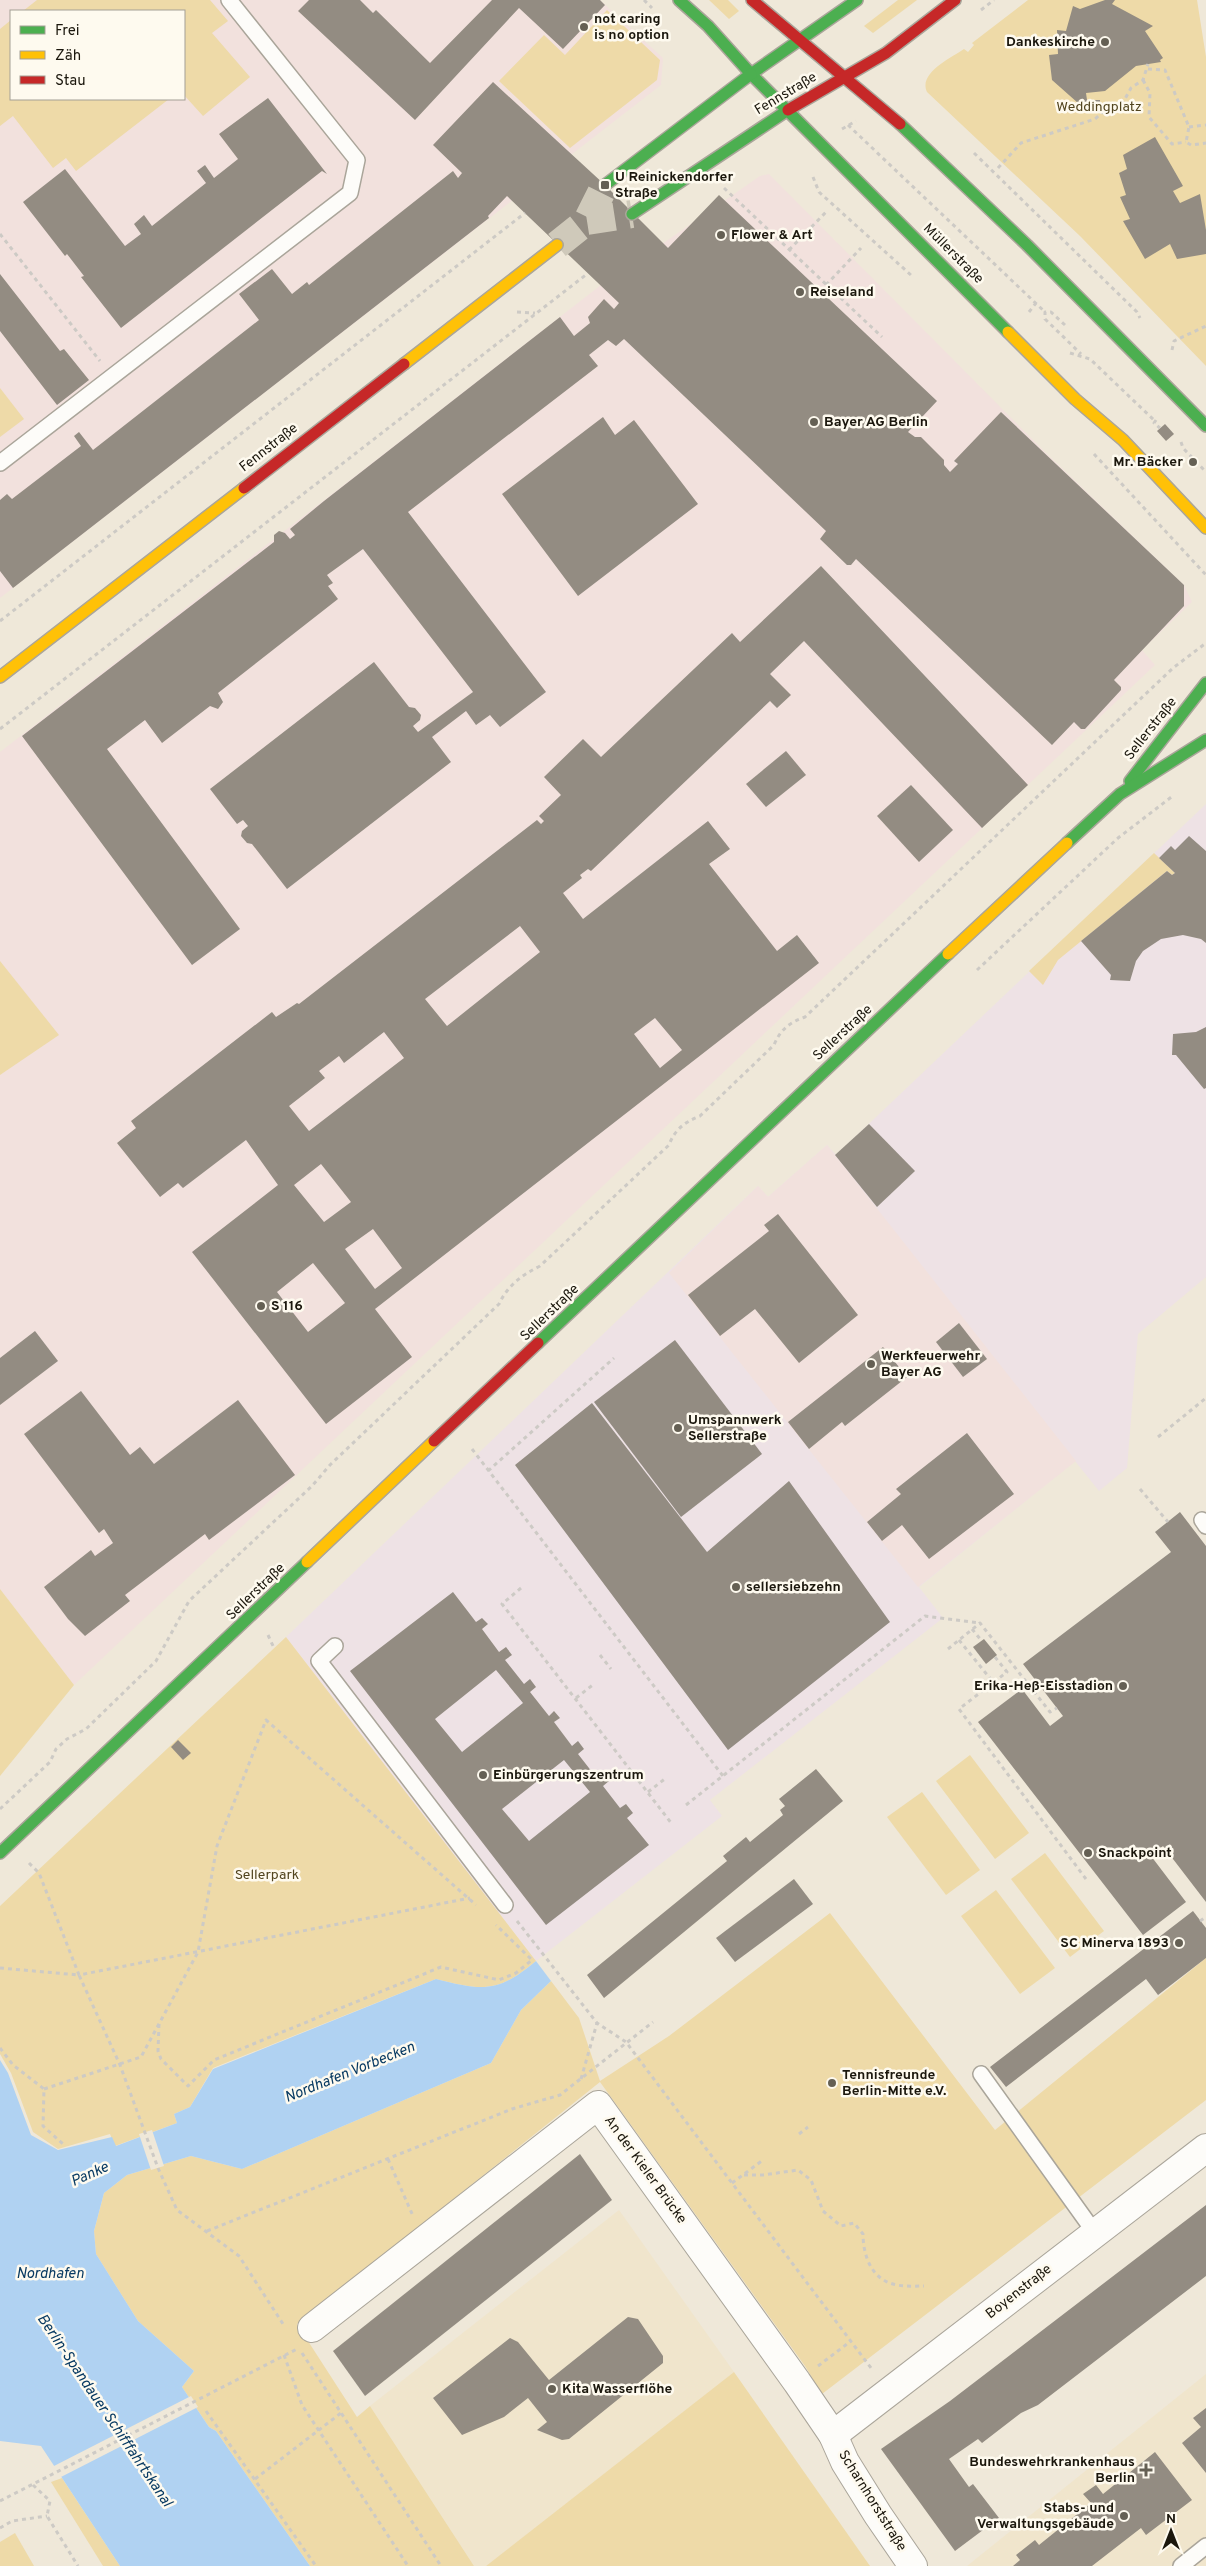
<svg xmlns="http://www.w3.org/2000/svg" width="1206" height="2566" font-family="Overpass,sans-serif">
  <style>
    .commercial { fill: #eee2e5 }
    .industrial { fill: #f2e1dd; fill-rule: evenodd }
    .built { fill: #f0e5cc }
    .green { fill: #eedaa8 }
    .water { fill: #b0d2f2 }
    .pier { fill: #efe8d9 }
    .building { fill: #938c82; fill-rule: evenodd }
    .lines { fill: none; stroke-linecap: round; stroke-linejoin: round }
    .secondary-tunnel { stroke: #cfc9ba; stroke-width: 28; stroke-dasharray: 28 14; stroke-linecap: butt }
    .lane-casing { stroke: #aaa59a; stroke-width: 18 }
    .street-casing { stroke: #aaa59a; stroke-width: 30 }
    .fast-casing { stroke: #aaa59a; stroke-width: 14 }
    .slow-casing { stroke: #aaa59a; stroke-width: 14 }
    .jam-casing { stroke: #aaa59a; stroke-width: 14 }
    .path { stroke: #cdcac5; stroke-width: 3; stroke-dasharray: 4 4; stroke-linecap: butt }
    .lane { stroke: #fdfcf9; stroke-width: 15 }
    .street { stroke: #fdfcf9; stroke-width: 28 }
    .fast { stroke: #4caf50; stroke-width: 11 }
    .slow { stroke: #ffc107; stroke-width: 11 }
    .jam { stroke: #c62828; stroke-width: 11 }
    .poi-dot { fill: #656054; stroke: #fefaef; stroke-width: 2 }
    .labels { text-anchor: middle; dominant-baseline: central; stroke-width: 5; stroke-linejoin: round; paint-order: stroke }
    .poi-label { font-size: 14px; font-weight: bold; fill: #1b170d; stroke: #fefaef; text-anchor: start }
    .street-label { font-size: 14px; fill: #1b170d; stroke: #fefaef }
    .park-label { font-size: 14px; fill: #51441e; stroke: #fefaef }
    .water-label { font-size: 15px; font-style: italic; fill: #083a62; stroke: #fefaef }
  </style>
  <rect width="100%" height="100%" fill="#efe8d9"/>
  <!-- commercial -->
  <polygon class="commercial" points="1206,804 1206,1277 1138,1334 1127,1468 1099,1491 1075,1461 919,1587 943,1618 710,1800 722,1816 536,1961 286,1637 758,1186 768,1197 827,1145 836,1155"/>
  <!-- industrial -->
  <g class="industrial">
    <path d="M 0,0 L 600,0 L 663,58 L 661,85 L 0,598 ZM 11,11 L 184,11 L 184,99 L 11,99 Z"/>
    <polygon points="769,174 1046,453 1184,585 1192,602 1142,650 1155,665 74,1685 0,1589 0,752 646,250 649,253 760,176"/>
    <polygon points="827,1145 1076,1461 918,1587 669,1273 758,1186 768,1197"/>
  </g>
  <!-- built -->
  <g class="built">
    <polygon points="619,2210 734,2372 486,2566 474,2566 370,2406"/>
    <polygon points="1206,2374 1206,2566 967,2566"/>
  </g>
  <!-- green -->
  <g class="green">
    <polygon points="37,0 210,0 228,21 212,33 250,77 203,116 184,95 184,11 23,11"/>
    <polygon points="709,0 728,0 739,11 729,19"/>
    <polygon points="898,0 917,0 873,33 864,26"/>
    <path d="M 1028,0 L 1197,0 L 1206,57 L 1206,366 L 1080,236 L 927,92 C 918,73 951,58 964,49 L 968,52 L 974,45 L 972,43 Z"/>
    <polygon points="607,10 660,60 657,80 570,148 499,81 544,35 565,55"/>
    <polygon points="11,20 11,99 169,99 76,171 66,158 53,168 13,116 0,126 0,29"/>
    <polygon points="0,388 24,419 0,437"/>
    <polygon points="1154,853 1175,873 1172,875 1167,871 1058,960 1043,985 1029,971"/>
    <polygon points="0,961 59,1035 0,1075"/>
    <polygon points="0,1589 74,1685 0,1776"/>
    <path d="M 286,1637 L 536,1961 C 498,1993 483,1991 436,1979 L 213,2068 L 190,2107 L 174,2114 L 177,2123 L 115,2146 L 110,2134 L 58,2149 L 33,2132 L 11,2073 L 0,2054 L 0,1906 Z"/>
    <polygon points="970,1755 1029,1833 995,1859 936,1781"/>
    <polygon points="922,1792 980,1870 946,1895 887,1817"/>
    <polygon points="1045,1853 1104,1931 1070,1957 1011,1879"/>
    <polygon points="996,1890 1055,1968 1020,1994 961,1916"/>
    <polygon points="830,1913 995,2130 1206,1958 1206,2100 822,2394 805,2366 600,2082 297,2324 357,2417 370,2406 474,2566 310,2566 216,2431 209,2427 182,2387 194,2371 138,2321 96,2254 94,2231 104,2193 127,2175 191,2156 242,2169 491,2063 521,2010 551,1981 579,2018 600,2081 669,2036"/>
    <polygon points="734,2372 870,2566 486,2566"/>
    <polygon points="62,2478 120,2566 103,2566 51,2482"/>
    <polygon points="15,2533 34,2566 0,2566 0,2542"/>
  </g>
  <!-- water -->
  <path class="water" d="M 536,1961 L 551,1981 L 521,2010 L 491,2063 L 242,2169 L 191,2156 L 127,2175 L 104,2193 L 94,2231 L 96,2254 L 138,2321 L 194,2371 L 182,2387 L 209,2427 L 216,2431 L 310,2566 L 120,2566 L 41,2446 L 0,2441 L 0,2060 L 8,2073 L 31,2135 L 58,2150 L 112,2137 L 116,2146 L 177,2123 L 174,2114 L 190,2107 L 213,2069 L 436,1979 C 483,1991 498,1993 536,1961 Z"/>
  <!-- pier -->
  <g class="pier">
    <polygon points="152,2130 164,2166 151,2170 139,2134"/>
    <polygon points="191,2396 198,2407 59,2478 52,2467"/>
  </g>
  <!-- building -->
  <g class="building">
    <polygon points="309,0 360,0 373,13 376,10 430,63 492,0 600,0 605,5 563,49 519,8 415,120 298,11"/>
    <polygon points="1105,0 1115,0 1112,4 1153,26 1145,31 1163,58 1160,60 1161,62 1136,66 1105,91 1086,93 1087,100 1100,100 1100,102 1078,103 1052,80 1049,55 1058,54 1057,30 1066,31 1073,6 1080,9"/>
    <polygon points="493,82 605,185 668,248 719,195 937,401 908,432 915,437 921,437 944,460 944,465 950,472 958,464 954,461 1001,412 1184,585 1184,606 1114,680 1121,687 1121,690 1085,729 1081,729 1074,722 1052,745 856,559 851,565 847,565 820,539 826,531 624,339 616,346 608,340 589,355 598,366 408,512 546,692 500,727 490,715 476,725 466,711 432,737 451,762 287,889 252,844 247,843 241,836 242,831 248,826 243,820 237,824 210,789 374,662 409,707 415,708 421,715 420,720 413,726 418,732 473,692 363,549 327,575 333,583 328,586 338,599 218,693 223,702 218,709 210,706 162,743 145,720 107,749 240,929 192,965 22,736 274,542 274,535 279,531 285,533 290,539 295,535 290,529 324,501 560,317 574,336 590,323 588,317 604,299 614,309 619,303 507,196 488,216 489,218 13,588 0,571 0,500 7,494 12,499 81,446 74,436 79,432 93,450 259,320 239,294 272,269 292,294 307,282 309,285 453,171 458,178 462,173 433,145"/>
    <polygon points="268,98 327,174 322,171 121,328 81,277 84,276 67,254 65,256 23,202 65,169 125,246 141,234 134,224 144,215 152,226 206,183 197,171 205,165 214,178 238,159 219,134"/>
    <polygon points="1155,137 1183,186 1173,191 1180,203 1200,194 1206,230 1206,254 1177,259 1170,244 1145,259 1123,221 1130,219 1120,197 1126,195 1119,173 1127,169 1123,155"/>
    <polygon points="0,274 60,351 64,349 89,380 57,405 0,331"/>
    <polygon points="603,417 615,435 634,420 698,504 578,596 502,494"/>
    <polygon points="1165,424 1174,434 1166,441 1157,431"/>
    <path d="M 821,566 L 1028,785 L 982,828 L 804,641 L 770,674 L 791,695 L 777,708 L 770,701 L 591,871 L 588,869 L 580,875 L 582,878 L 563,893 L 583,919 L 708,821 L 730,849 L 709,864 L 777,951 L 797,935 L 819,963 L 375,1309 L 412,1357 L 326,1424 L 192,1252 L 278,1185 L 246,1140 L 183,1188 L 178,1183 L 160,1197 L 117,1143 L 136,1128 L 131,1121 L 272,1012 L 276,1017 L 297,1003 L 299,1004 L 537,820 L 541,824 L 544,821 L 539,816 L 561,795 L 544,777 L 583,739 L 601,757 L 732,633 L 740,642 ZM 520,926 L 540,952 L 447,1026 L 425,999 ZM 655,1018 L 682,1050 L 660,1068 L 634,1034 ZM 384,1032 L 404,1058 L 309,1131 L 289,1106 L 325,1078 L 319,1071 L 339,1056 L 344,1063 ZM 321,1164 L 351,1202 L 324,1222 L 294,1185 ZM 373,1229 L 402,1268 L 375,1289 L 345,1249 ZM 313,1263 L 345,1303 L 308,1332 L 277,1292 Z"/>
    <polygon points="786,751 806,775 766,807 746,784"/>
    <polygon points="911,785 953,830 919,862 877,816"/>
    <polygon points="1189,836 1206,851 1206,943 1201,939 1183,935 1161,939 1143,951 1136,961 1130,981 1110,980 1111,975 1081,941 1167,871 1172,875 1175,873 1159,858 1171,846 1175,850"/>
    <polygon points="1206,1027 1206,1088 1204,1089 1176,1055 1172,1055 1173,1034 1196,1032"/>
    <polygon points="869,1124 915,1171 877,1207 835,1155"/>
    <polygon points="778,1214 858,1315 799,1363 755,1309 720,1336 688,1295 769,1231 764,1225"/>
    <polygon points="959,1323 987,1359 963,1377 936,1342"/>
    <polygon points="35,1331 58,1361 0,1405 0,1358"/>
    <polygon points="675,1340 762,1454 681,1517 594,1402"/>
    <polygon points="883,1347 907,1377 845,1426 842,1422 809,1449 788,1422"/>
    <polygon points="81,1391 130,1455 140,1447 154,1464 238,1400 295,1475 209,1540 205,1534 125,1595 130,1601 85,1636 68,1619 44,1587 91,1550 95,1556 113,1543 104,1529 99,1533 24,1434"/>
    <polygon points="592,1403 707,1552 789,1481 890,1622 728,1750 515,1465"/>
    <polygon points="967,1433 1014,1494 929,1559 902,1525 882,1541 867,1522 901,1494 896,1489"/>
    <polygon points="1180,1512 1206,1546 1206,1902 1163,1846 1151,1856 1186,1902 1143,1935 978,1722 1022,1689 1050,1726 1063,1716 1023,1664 1171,1552 1155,1532"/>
    <path d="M 453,1592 L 476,1622 L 482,1618 L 488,1624 L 482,1629 L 499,1652 L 506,1647 L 512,1655 L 505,1660 L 524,1684 L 530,1679 L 536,1687 L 530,1692 L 549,1716 L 554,1711 L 560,1718 L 554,1722 L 572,1746 L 578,1741 L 584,1749 L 578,1754 L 596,1777 L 602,1772 L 609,1781 L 603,1786 L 620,1808 L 626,1804 L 633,1813 L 627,1818 L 649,1845 L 546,1925 L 350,1671 ZM 496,1670 L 523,1703 L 462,1752 L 435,1719 ZM 564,1760 L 590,1792 L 529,1841 L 502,1809 Z"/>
    <polygon points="984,1639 997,1655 986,1664 973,1647"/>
    <polygon points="178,1740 191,1753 183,1760 171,1747"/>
    <polygon points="816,1769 843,1801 604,1998 587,1975 727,1861 723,1856 746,1837 750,1842 783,1815 780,1810 785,1806 779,1799"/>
    <polygon points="794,1879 813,1904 735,1962 716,1938"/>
    <polygon points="1193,1911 1206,1928 1206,1958 1158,1995 1146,1979 1006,2087 990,2067"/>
    <polygon points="580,2154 612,2200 365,2396 333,2351"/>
    <polygon points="1206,2205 1206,2276 1038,2405 1021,2413 982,2443 978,2439 949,2459 969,2487 973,2484 999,2518 955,2551 881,2449 950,2401"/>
    <polygon points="628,2317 638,2319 663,2356 663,2363 569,2439 562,2440 537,2430 547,2422 528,2398 504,2417 462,2435 433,2398 510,2338 518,2342 549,2380"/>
    <polygon points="1206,2408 1206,2473 1182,2443 1201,2427 1193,2418"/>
    <polygon points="1155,2452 1192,2500 1146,2535 1141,2528 1092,2566 1013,2566 1020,2560 1016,2555 1035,2540 1039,2545 1091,2503 1083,2494 1096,2485 1103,2494"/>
  </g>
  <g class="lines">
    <!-- secondary-tunnel -->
    <g class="secondary-tunnel">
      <polyline points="587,221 632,214"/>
      <polyline points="557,245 587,221 605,185"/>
    </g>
    <defs>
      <g id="lane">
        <polyline points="0,463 350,193 357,160 229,0"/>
        <polyline points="1202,1520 1206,1526"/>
        <polyline points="335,1646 319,1661 505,1905"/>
        <polyline points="981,2074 1095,2233"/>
        <polyline points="1181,2566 1206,2546"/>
      </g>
      <g id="street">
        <polyline points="312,2328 598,2105 797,2382 833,2435 845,2462 878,2515 913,2566"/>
        <polyline points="833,2435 1206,2148"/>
      </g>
      <g id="fast">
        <polyline points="679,0 708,26 751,74 1008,332"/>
        <polyline points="751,74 857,0"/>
        <polyline points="900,124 1027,245 1206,426"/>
        <polyline points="605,185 751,74"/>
        <polyline points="632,214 788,110"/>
        <polyline points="1130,781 1206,683"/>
        <polyline points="1067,843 1120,794 1206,740"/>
        <polyline points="538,1343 948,954"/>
        <polyline points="0,1853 307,1562"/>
      </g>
      <g id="slow">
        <polyline points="1008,332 1075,399 1123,440 1206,528"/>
        <polyline points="404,364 557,245"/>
        <polyline points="0,677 244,488"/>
        <polyline points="948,954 1067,843"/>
        <polyline points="307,1562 434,1441"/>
      </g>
      <g id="jam">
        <polyline points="752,0 900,124"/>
        <polyline points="788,110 886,53 955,0"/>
        <polyline points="244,488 404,364"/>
        <polyline points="434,1441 538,1343"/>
      </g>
    </defs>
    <!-- lane casing -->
    <use href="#lane" class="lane-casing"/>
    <!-- street casing -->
    <use href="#street" class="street-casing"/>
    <!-- fast casing -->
    <use href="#fast" class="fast-casing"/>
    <!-- slow casing -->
    <use href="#slow" class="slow-casing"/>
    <!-- jam casing -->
    <use href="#jam" class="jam-casing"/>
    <!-- path -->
    <g class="path">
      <polyline points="644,0 652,8"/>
      <polyline points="981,10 994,0"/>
      <polyline points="1148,69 1165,70 1189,127 1186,142 1191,145 1206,143"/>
      <polyline points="1143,80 1150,93 1149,117 1172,144 1186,142"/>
      <polyline points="848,125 1045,312"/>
      <polyline points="1189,127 1206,125"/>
      <polyline points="842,129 856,121"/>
      <polyline points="974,153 1137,312 1140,318"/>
      <polyline points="998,168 1021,143 1095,119 1105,110 1120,108 1131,88 1143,80 1148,64"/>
      <polyline points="813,177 819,192 912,276"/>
      <polyline points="724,188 882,337"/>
      <polyline points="0,234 100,361"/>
      <polyline points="789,250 827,211"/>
      <polyline points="826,285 861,248"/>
      <polyline points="517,312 535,313"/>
      <polyline points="1029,312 1036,303"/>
      <polyline points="1065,325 1051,312 1045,312 1045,319 1081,354"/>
      <polyline points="1172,350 1174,341 1206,326"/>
      <polyline points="1070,353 1090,359 1155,421"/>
      <polyline points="1156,420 1154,423 1160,428"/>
      <polyline points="1181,442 1183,448 1206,472"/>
      <polyline points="1094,454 1206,575"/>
      <polyline points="0,621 525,213"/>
      <polyline points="0,729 587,274"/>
      <polyline points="977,970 1118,838 1174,795"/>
      <polyline points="1158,1437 1206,1398"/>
      <polyline points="472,1449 723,1776"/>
      <polyline points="488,1471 614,1358"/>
      <polyline points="1140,1489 1168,1522"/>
      <polyline points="521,1588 502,1604 672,1824"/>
      <polyline points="972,1629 981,1640"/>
      <polyline points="268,1635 274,1648"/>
      <polyline points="959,1640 993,1682"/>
      <polyline points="948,1649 980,1623 1050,1712 1057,1708"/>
      <polyline points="600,1655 611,1669"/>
      <polyline points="995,1657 1007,1672 959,1709 1086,1879"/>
      <polyline points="576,1698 594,1684"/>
      <polyline points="648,1792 666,1778"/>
      <polyline points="686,1805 925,1616 980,1623"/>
      <path d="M 0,1809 L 50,1762 L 56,1749 L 67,1739 L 86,1729 L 156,1661 L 189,1601 L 312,1486 L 330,1465 L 499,1304 C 508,1285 522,1275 540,1266 L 669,1145 C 675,1129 685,1122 700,1116 L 774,1045 C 780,1030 790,1022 805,1017 L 1173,668 L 1206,643"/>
      <polyline points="29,1863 39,1873 79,1975 470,1898"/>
      <polyline points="517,1921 597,2023 626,2042 871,2368"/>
      <polyline points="1200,1921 1206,1917"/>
      <polyline points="0,1968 79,1975 120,2065 158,2168 177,2210 239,2256 285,2327"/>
      <polyline points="159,2024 158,2051 161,2059 188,2086 214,2060 441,1967 499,1980 516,1973 532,1960 496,1925"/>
      <polyline points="0,2048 13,2065 44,2089 43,2126 63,2144"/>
      <polyline points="581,2079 597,2023"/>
      <polyline points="44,2089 141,2057 198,1952 217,1846 266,1720 476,1905"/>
      <polyline points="799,2134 808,2127"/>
      <polyline points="388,2159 413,2216"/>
      <path d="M 744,2175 L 763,2175 L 798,2170 L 811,2180 L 823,2211 L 841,2226 L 854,2223 L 863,2234 C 863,2253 870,2278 893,2284 C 902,2287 915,2286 924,2286"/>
      <polyline points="732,2183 763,2160"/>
      <polyline points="207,2231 512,2109 560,2095 653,2022"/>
      <polyline points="302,2353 441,2566"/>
      <polyline points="284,2355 302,2405 408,2566"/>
      <polyline points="818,2366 851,2341"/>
      <polyline points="206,2411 316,2566"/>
      <polyline points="255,2479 341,2413"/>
      <polyline points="33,2485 50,2501 47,2516 78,2566"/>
      <polyline points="0,2501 297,2349"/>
      <polyline points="0,2528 12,2521 47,2516"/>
    </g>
    <!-- lane -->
    <use href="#lane" class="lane"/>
    <!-- street -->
    <use href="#street" class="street"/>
    <!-- fast -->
    <use href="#fast" class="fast"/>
    <!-- slow -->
    <use href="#slow" class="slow"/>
    <!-- jam -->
    <use href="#jam" class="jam"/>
  </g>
  <!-- markers -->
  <g class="poi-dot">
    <circle cx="584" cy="27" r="5"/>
    <circle cx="1105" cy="42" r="5"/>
    <rect x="600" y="180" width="10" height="10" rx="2.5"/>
    <circle cx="721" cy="235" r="5"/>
    <circle cx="800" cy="292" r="5"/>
    <circle cx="814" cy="422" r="5"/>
    <circle cx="1193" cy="462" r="5"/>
    <circle cx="261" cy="1306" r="5"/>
    <circle cx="871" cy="1364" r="5"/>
    <circle cx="678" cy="1428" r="5"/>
    <circle cx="736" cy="1587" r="5"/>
    <circle cx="1123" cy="1686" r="5"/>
    <circle cx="483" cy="1775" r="5"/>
    <circle cx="1088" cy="1853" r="5"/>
    <circle cx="1179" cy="1943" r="5"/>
    <circle cx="832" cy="2083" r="5"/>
    <circle cx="552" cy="2389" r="5"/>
    <path d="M1143.5 2462.5h5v5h5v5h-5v5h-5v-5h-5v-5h5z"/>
    <circle cx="1124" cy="2516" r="5"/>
  </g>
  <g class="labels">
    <!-- poi labels -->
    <g class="poi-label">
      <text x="594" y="19">not caring<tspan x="594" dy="16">is no option</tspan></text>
      <text x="1095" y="42" text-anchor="end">Dankeskirche</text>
      <text x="615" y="177">U Reinickendorfer<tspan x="615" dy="16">Straße</tspan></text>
      <text x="731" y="235">Flower &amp; Art</text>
      <text x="810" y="292">Reiseland</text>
      <text x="824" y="422">Bayer AG Berlin</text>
      <text x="1183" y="462" text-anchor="end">Mr. Bäcker</text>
      <text x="271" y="1306">S 116</text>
      <text x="881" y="1356">Werkfeuerwehr<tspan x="881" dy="16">Bayer AG</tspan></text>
      <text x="688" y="1420">Umspannwerk<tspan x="688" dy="16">Sellerstraße</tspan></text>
      <text x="746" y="1587">sellersiebzehn</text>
      <text x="1113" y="1686" text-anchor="end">Erika-Heß-Eisstadion</text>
      <text x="493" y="1775">Einbürgerungszentrum</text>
      <text x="1098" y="1853">Snackpoint</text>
      <text x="1169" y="1943" text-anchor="end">SC Minerva 1893</text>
      <text x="842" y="2075">Tennisfreunde<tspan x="842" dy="16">Berlin-Mitte e.V.</tspan></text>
      <text x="562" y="2389">Kita Wasserflöhe</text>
      <text x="1135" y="2462" text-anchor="end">Bundeswehrkrankenhaus<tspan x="1135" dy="16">Berlin</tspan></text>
      <text x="1114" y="2508" text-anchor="end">Stabs- und<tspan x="1114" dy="16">Verwaltungsgebäude</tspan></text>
    </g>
    <!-- street labels -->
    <g class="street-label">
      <text transform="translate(786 94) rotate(-31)">Fennstraße</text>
      <text transform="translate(953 254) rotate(45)">Müllerstraße</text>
      <text transform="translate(269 448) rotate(-38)">Fennstraße</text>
      <text transform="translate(1151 729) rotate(-52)">Sellerstraße</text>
      <text transform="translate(843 1033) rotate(-43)">Sellerstraße</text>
      <text transform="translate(550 1313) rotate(-44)">Sellerstraße</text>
      <text transform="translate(256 1592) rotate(-44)">Sellerstraße</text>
      <text transform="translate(645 2170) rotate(54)">An der Kieler Brücke</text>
      <text transform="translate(1019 2292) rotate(-38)">Boyenstraße</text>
      <text transform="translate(872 2501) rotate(58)">Scharnhorststraße</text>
    </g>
    <!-- park labels -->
    <g class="park-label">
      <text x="1099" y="107">Weddingplatz</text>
      <text x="267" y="1875">Sellerpark</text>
    </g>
    <!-- water labels -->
    <g class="water-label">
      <text transform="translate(350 2073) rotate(-22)">Nordhafen Vorbecken</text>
      <text transform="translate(90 2175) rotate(-24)">Panke</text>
      <text x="50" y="2274">Nordhafen</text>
      <text transform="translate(104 2411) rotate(56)">Berlin-Spandauer Schifffahrtskanal</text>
    </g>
  </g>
  <!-- legend -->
  <rect x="10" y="10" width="175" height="90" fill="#fefaef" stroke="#a39f95"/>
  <rect x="20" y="26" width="25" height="8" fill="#4caf50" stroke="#a39f95"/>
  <text x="55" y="35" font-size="15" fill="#1b170d">Frei</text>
  <rect x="20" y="51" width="25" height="8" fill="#ffc107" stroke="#a39f95"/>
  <text x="55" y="60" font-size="15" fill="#1b170d">Zäh</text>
  <rect x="20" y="76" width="25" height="8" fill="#c62828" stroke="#a39f95"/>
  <text x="55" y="85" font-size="15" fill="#1b170d">Stau</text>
  <!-- north arrow -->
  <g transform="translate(1171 2531)" stroke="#fefaef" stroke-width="4" paint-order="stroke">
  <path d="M0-4L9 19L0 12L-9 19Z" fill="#1b170d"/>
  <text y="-8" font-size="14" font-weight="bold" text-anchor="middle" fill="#1b170d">N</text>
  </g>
</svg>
